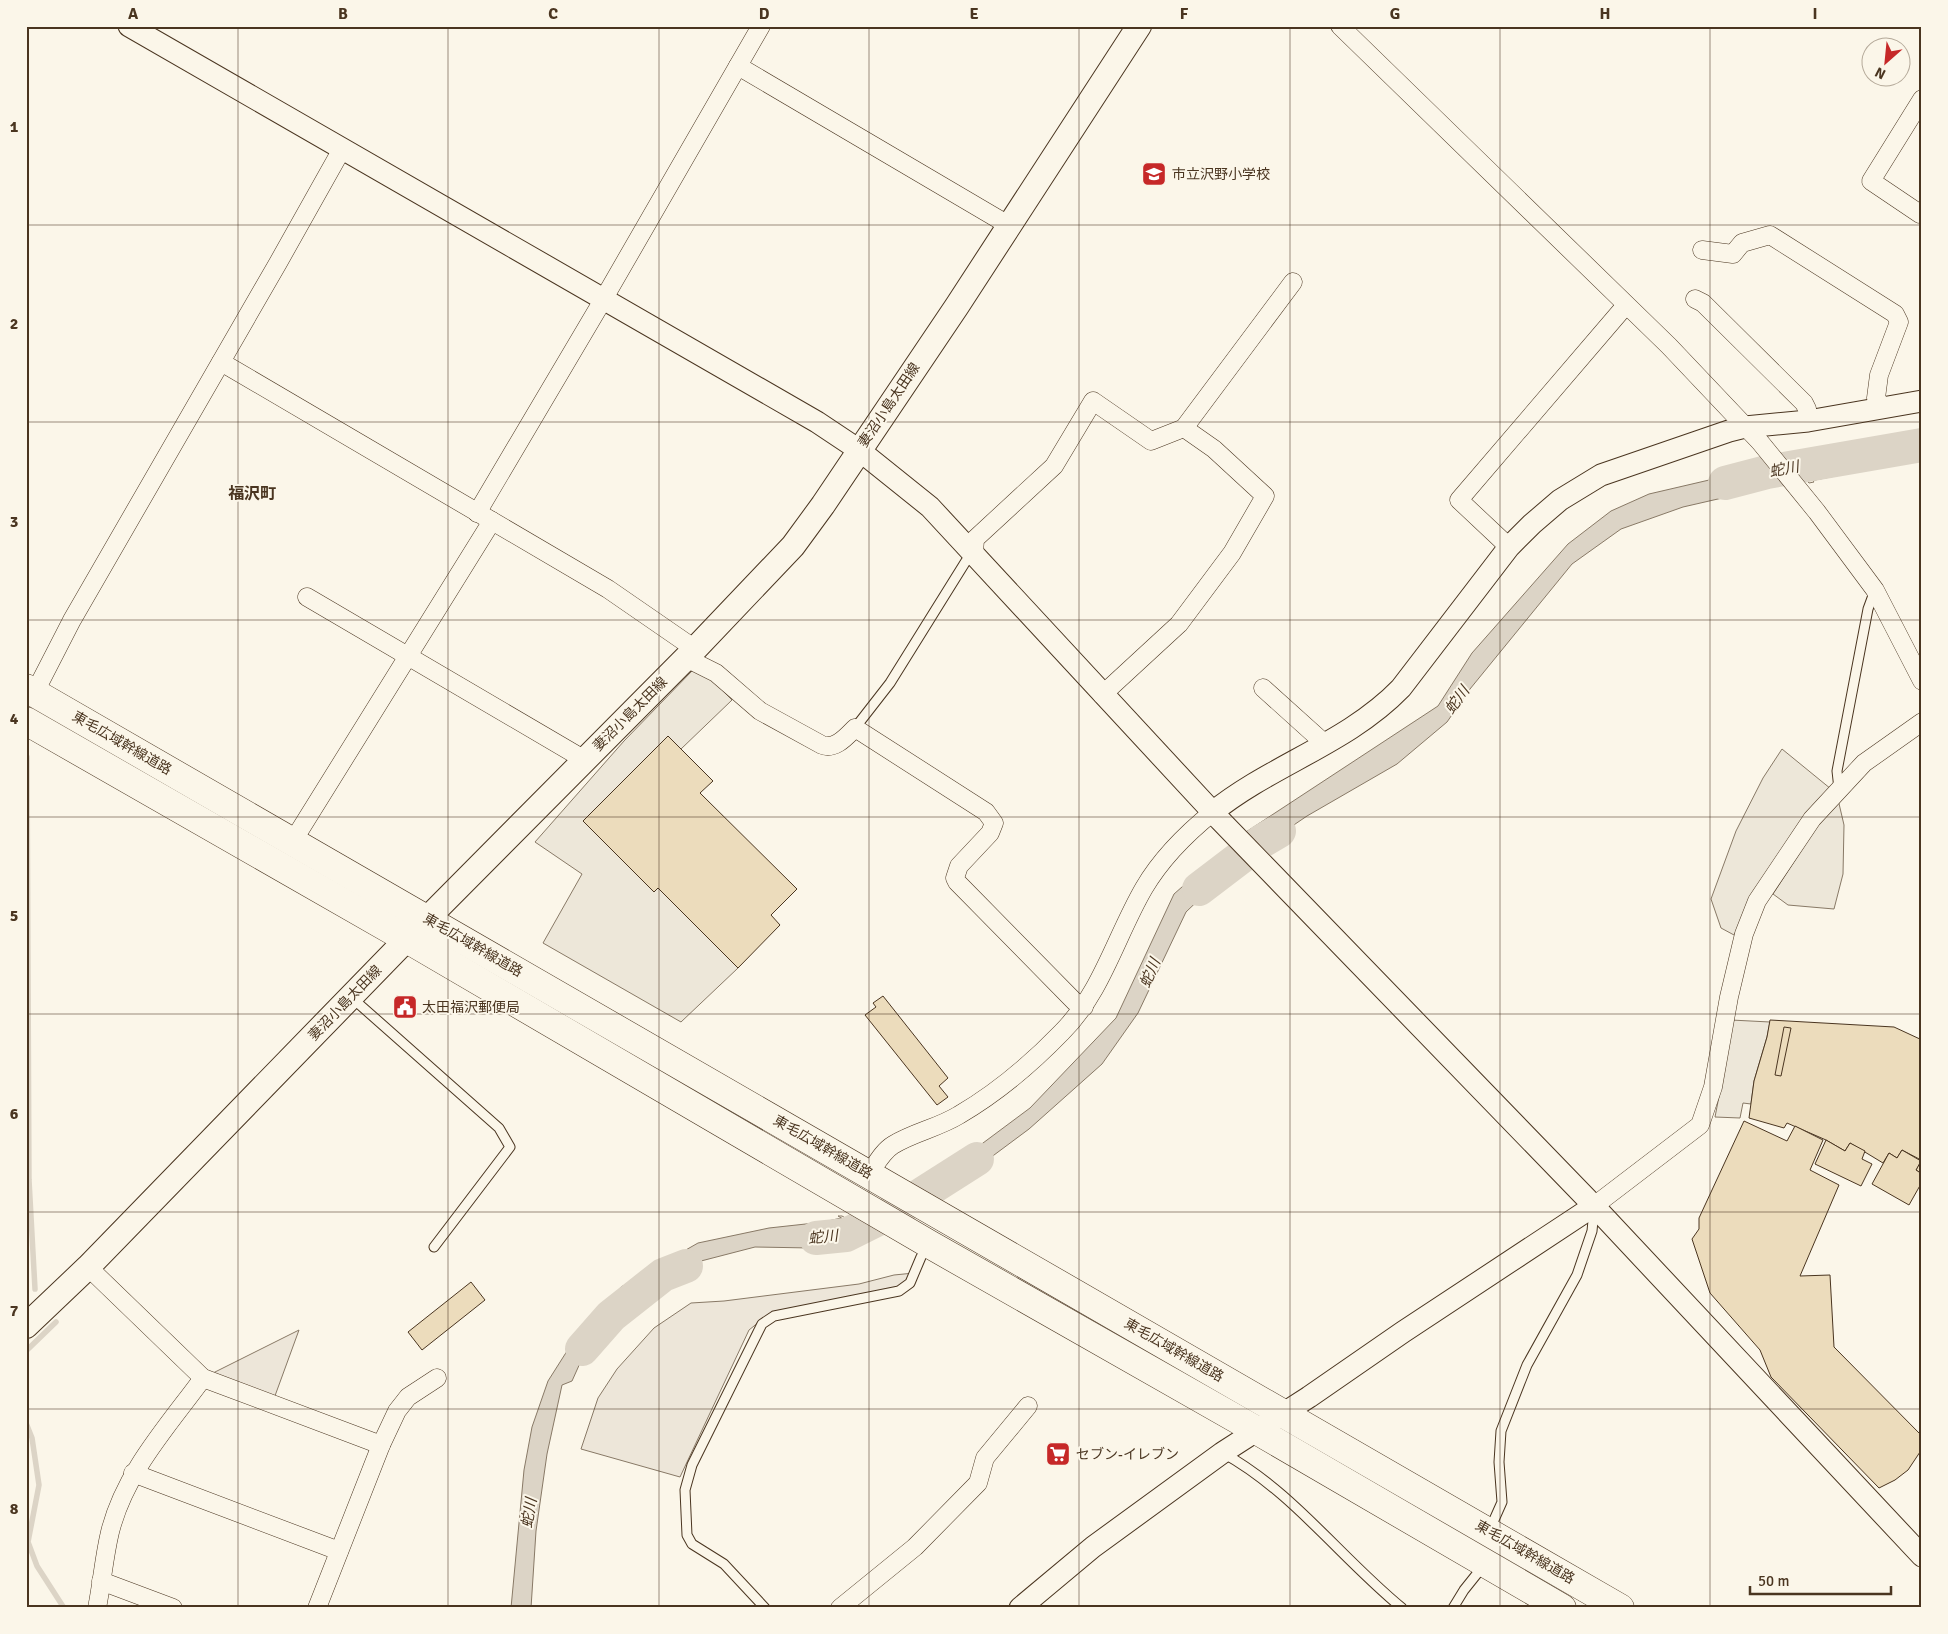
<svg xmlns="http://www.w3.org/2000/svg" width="1948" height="1634" font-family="Signika,'Noto Sans JP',sans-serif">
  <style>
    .green { fill: #ede6d9; stroke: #887966 }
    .parking { fill: #ede7d9; stroke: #887966 }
    .water { fill: #dcd4c6; stroke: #887966 }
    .pier { fill: #fbf6e9; stroke: #887966 }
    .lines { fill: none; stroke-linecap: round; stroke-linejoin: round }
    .stream { stroke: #dcd4c6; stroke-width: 5.5 }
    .river { stroke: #dcd4c6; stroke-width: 34 }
    .building { fill: #ecdcbc; stroke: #4a3520 }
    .service-casing { stroke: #4a3520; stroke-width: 11 }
    .minor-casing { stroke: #4a3520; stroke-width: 19 }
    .tertiary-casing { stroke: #4a3520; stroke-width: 23 }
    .secondary-casing { stroke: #4a3520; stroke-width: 26 }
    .trunk-casing { stroke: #4a3520; stroke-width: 29 }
    .service { stroke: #fbf6e9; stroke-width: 9 }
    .minor { stroke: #fbf6e9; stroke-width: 18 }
    .tertiary { stroke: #fbf6e9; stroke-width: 21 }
    .secondary { stroke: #fbf6e9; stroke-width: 24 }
    .trunk { stroke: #fbf6e9; stroke-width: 28 }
    .grid { fill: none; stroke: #4a3520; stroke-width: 1; stroke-opacity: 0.55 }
    .labels { text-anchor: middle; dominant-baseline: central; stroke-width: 4; stroke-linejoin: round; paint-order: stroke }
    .poi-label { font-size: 14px; fill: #4a3520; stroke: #fbf6e9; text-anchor: start }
    .street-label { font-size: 14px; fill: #4a3520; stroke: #fbf6e9 }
    .water-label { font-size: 15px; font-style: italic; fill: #4a3520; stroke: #fbf6e9 }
    .quarter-label { font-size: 16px; font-weight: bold; fill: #4a3520; stroke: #fbf6e9 }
    .neatline { fill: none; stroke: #4a3520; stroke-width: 2 }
    .grid-label { font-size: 16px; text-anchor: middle; font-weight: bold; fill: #4a3520 }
  </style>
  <rect width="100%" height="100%" fill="#fbf6e9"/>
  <!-- green -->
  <g class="green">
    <polygon points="914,1273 899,1291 769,1314 749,1330 680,1477 581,1449 598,1398 617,1369 654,1328 691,1303 724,1301 859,1284 894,1275"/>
    <polygon points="299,1330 272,1404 203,1378"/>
  </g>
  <!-- parking -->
  <g class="parking">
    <polygon points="692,671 703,671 732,700 681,749 654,892 658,888 738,968 681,1022 543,943 582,874 535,842 624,741"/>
    <polygon points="1782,749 1831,789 1756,895 1734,935 1721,928 1711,899 1736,831 1763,778"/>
    <polygon points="1837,795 1844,825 1843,874 1834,909 1788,905 1773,894"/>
    <polygon points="1731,1020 1770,1022 1767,1037 1754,1081 1751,1104 1743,1103 1740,1118 1715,1117 1728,1050"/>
  </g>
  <!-- water -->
  <g class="water">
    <polygon points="1922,440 1922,459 1810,481 1798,462"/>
    <polygon points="1765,467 1779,485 1683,507 1621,529 1572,564 1470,689 1447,722 1397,764 1307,816 1260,848 1246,832 1438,706 1472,653 1568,544 1611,511 1649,494"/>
    <polygon points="1225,849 1238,865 1232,868 1186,912 1138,1013 1102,1064 1029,1129 947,1190 932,1181 1030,1108 1116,1018 1174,894"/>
    <polygon points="841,1218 872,1236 811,1248 755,1247 701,1261 646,1289 611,1316 585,1352 572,1381 562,1385 547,1454 536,1531 531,1608 511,1608 524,1470 532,1427 548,1381 581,1329 621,1287 698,1243 769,1228 824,1222"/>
  </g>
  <!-- pier -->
  <g class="pier">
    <polygon points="1797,460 1798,462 1814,482 1809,483 1805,478 1796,463"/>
    <polygon points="838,1216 842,1216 873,1234 874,1237"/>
  </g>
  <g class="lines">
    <!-- stream -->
    <g class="stream">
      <polyline points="27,757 29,1180 35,1289"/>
      <polyline points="26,1351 56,1322"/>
      <polyline points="26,1423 32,1438 39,1485 28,1542 37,1566 64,1608"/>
    </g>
    <!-- river -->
    <g class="river">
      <polyline points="1725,483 1767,472 1922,445"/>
      <polyline points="1199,889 1262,841 1279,831"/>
      <polyline points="816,1238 846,1235 900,1208 977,1159"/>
      <polyline points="582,1349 611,1316 663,1275 686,1266"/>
    </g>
  </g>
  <!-- building -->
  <g class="building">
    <polygon points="668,736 713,781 700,793 797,889 771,915 780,925 738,968 658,888 654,892 583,821"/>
    <polygon points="883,996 948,1078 939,1086 948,1097 937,1105 865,1015 876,1007 873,1003"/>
    <polygon points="1770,1020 1894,1027 1922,1040 1922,1174 1916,1170 1921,1160 1902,1150 1897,1158 1889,1153 1883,1163 1850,1143 1845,1151 1826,1140 1787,1123 1784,1128 1749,1118 1754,1081 1767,1037"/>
    <polygon points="1784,1027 1791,1028 1781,1076 1775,1075"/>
    <polygon points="1744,1121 1787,1141 1795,1126 1823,1140 1810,1170 1839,1185 1800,1276 1830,1275 1834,1347 1922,1436 1922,1449 1908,1470 1895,1480 1879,1488 1771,1377 1760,1350 1710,1293 1692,1239 1699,1229 1699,1218"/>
    <polygon points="1826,1140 1845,1151 1850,1143 1865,1151 1862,1159 1872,1164 1861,1186 1815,1164"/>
    <polygon points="1902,1150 1921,1161 1916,1170 1922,1174 1922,1182 1909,1205 1872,1184 1889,1153 1897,1158"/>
    <polygon points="471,1282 485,1300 422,1350 408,1332"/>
  </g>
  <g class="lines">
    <defs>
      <g id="service">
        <polyline points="855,728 890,683 966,561 974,553"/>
        <polyline points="1839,789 1837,771 1868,609 1875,590"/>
        <polyline points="351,997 499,1128 510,1147 434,1247"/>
        <path d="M 1223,1453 C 1292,1491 1341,1558 1402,1608"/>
        <polyline points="1490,1529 1502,1502 1499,1462 1501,1431 1527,1365 1577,1275 1592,1231 1594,1210"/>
        <polyline points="765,1608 724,1564 692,1544 687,1535 685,1490 692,1465 762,1324 774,1316 899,1291 910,1283 921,1257 927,1247"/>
        <polyline points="1453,1608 1464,1590 1484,1565"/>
      </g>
      <g id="minor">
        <polyline points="1340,26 1669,346 1760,442 1817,512 1875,590 1922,681"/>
        <polyline points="738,66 1010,226"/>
        <polyline points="1920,214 1871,181 1922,99"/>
        <polyline points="1702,250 1733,254 1742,243 1770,235 1895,314 1899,322 1879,375 1876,398 1882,407"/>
        <polyline points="1695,299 1703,303 1804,403 1807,409 1808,421"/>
        <polyline points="221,362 608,589 695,649"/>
        <polyline points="477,513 603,300 761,26"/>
        <polyline points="1509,547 1459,500 1626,305"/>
        <polyline points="974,553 975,539 1054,466 1093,401 1151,441 1184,428 1293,282"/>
        <polyline points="307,597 585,760"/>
        <path d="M 686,658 L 716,673 L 760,711 L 822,745 C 835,750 846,737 855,728 L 986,812 L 994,823 L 990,833 L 959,866 L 955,878 L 957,882 L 1075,1002 L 1084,1007"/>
        <polyline points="1263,688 1324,743"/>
        <polyline points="35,692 72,620 278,263 342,149"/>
        <polyline points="1102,695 1179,624 1232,553 1265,496 1214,449 1184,428"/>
        <polyline points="293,841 492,521"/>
        <path d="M 869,1174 C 876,1164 883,1151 893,1145 C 914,1132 938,1128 959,1115 C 995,1094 1033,1062 1062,1032 C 1102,992 1116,936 1144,888 C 1161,859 1187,833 1213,812"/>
        <polyline points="1594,1206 1700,1125 1713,1087 1729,997 1744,934 1757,901 1812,819 1864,763 1922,722"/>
        <polyline points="88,1267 203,1378 381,1445"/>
        <polyline points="133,1473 339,1551"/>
        <polyline points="101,1581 173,1608"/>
        <path d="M 97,1608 C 102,1583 104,1557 110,1532 C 125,1472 168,1426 203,1378"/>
        <polyline points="317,1608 381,1445 397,1411 408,1397 437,1378"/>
        <polyline points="840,1608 915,1547 978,1483 985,1458 1028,1406"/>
      </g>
      <g id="tertiary">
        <polyline points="129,26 817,422 859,450 930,507 1220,820 1594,1206 1922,1556"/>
        <path d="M 1213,812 C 1271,765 1348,743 1401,688 L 1509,547 L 1532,524 L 1560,500 L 1601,475 L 1729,431 L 1745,427 L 1808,421 L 1922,401"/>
        <polyline points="1020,1608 1093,1547 1222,1453 1309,1397 1403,1332 1594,1206"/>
      </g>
      <polyline id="secondary" points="26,1326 88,1267 407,939 695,649 793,546 823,505 957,306 1139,26"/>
      <g id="trunk">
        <polyline points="26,688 1620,1608"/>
        <polyline points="26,721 407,939 929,1244 1256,1430 1562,1608"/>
      </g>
    </defs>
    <!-- service casing -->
    <use href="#service" class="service-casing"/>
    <!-- minor casing -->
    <use href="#minor" class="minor-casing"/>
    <!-- tertiary casing -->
    <use href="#tertiary" class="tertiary-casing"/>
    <!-- secondary casing -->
    <use href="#secondary" class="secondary-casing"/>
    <!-- trunk casing -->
    <use href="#trunk" class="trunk-casing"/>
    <!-- service -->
    <use href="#service" class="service"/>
    <!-- minor -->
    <use href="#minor" class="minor"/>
    <!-- tertiary -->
    <use href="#tertiary" class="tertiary"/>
    <!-- secondary -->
    <use href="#secondary" class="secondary"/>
    <!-- trunk -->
    <use href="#trunk" class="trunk"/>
  </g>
  <!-- grid -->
  <path class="grid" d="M 238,26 L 238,1608M 448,26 L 448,1608M 659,26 L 659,1608M 869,26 L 869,1608M 1079,26 L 1079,1608M 1290,26 L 1290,1608M 1500,26 L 1500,1608M 1710,26 L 1710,1608M 26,225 L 1922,225M 26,422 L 1922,422M 26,620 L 1922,620M 26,817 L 1922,817M 26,1014 L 1922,1014M 26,1212 L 1922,1212M 26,1409 L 1922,1409"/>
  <!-- icons -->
  <defs>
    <symbol id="school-square" viewBox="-11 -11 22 22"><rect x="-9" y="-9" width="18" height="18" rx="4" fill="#c62828" stroke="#fbf6e9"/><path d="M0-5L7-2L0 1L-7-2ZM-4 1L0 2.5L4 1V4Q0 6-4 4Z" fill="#fff"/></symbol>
    <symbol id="civic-square" viewBox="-11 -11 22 22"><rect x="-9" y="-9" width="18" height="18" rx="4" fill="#c62828" stroke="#fbf6e9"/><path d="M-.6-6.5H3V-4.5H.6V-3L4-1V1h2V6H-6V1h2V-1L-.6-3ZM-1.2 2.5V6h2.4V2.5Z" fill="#fff"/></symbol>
    <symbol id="supermarket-square" viewBox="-11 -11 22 22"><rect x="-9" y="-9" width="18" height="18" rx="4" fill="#c62828" stroke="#fbf6e9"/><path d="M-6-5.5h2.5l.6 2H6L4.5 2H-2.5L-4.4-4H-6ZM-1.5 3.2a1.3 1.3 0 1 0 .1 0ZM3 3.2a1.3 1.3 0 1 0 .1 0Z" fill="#fff"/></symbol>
  </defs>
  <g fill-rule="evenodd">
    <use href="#school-square" x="1140" y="160" width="28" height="28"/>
    <use href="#civic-square" x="391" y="993" width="28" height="28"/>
    <use href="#supermarket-square" x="1044" y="1440" width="28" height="28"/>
  </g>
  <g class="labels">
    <!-- poi labels -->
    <g class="poi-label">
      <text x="1172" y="174">市立沢野小学校</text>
      <text x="422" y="1007">太田福沢郵便局</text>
      <text x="1076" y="1454">セブン-イレブン</text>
    </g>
    <!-- street labels -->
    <g class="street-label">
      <text transform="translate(889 405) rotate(-56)">妻沼小島太田線</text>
      <text transform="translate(630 714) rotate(-45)">妻沼小島太田線</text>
      <text transform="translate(122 743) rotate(30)">東毛広域幹線道路</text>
      <text transform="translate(473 945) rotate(30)">東毛広域幹線道路</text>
      <text transform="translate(345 1003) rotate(-46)">妻沼小島太田線</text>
      <text transform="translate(823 1147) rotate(30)">東毛広域幹線道路</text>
      <text transform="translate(1174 1350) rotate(30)">東毛広域幹線道路</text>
      <text transform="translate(1525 1552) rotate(30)">東毛広域幹線道路</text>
    </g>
    <!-- water labels -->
    <g class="water-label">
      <text transform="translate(1784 469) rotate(-11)">蛇川</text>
      <text transform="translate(1457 700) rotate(-54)">蛇川</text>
      <text transform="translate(1150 973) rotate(-67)">蛇川</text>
      <text transform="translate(823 1237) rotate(-6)">蛇川</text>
      <text transform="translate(529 1513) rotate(-81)">蛇川</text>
    </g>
    <!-- quarter labels -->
    <g class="quarter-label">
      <text x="252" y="494">福沢町</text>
    </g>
  </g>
  <!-- border -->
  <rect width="1948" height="1634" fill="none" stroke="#fbf6e9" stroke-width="55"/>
  <!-- north arrow -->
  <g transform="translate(1886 62) rotate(207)"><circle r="24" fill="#fbf6e9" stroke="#b4a999"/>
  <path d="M0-4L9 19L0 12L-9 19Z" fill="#c62828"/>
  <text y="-8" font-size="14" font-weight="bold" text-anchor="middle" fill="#4a3520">N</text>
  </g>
  <!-- scale -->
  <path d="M1750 1586v8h141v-8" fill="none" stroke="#4a3520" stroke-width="2.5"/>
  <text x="1758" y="1586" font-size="15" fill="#4a3520" stroke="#fbf6e9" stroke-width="4" paint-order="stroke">50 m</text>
  <rect x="28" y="28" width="1892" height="1578" class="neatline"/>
  <g class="grid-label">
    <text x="133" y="19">A</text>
    <text x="343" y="19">B</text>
    <text x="553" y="19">C</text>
    <text x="764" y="19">D</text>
    <text x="974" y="19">E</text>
    <text x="1184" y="19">F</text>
    <text x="1395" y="19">G</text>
    <text x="1605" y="19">H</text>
    <text x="1815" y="19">I</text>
    <text x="14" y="132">1</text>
    <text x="14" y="329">2</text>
    <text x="14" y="527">3</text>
    <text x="14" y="724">4</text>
    <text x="14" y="921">5</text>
    <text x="14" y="1119">6</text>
    <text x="14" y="1316">7</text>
    <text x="14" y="1514">8</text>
  </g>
</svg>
